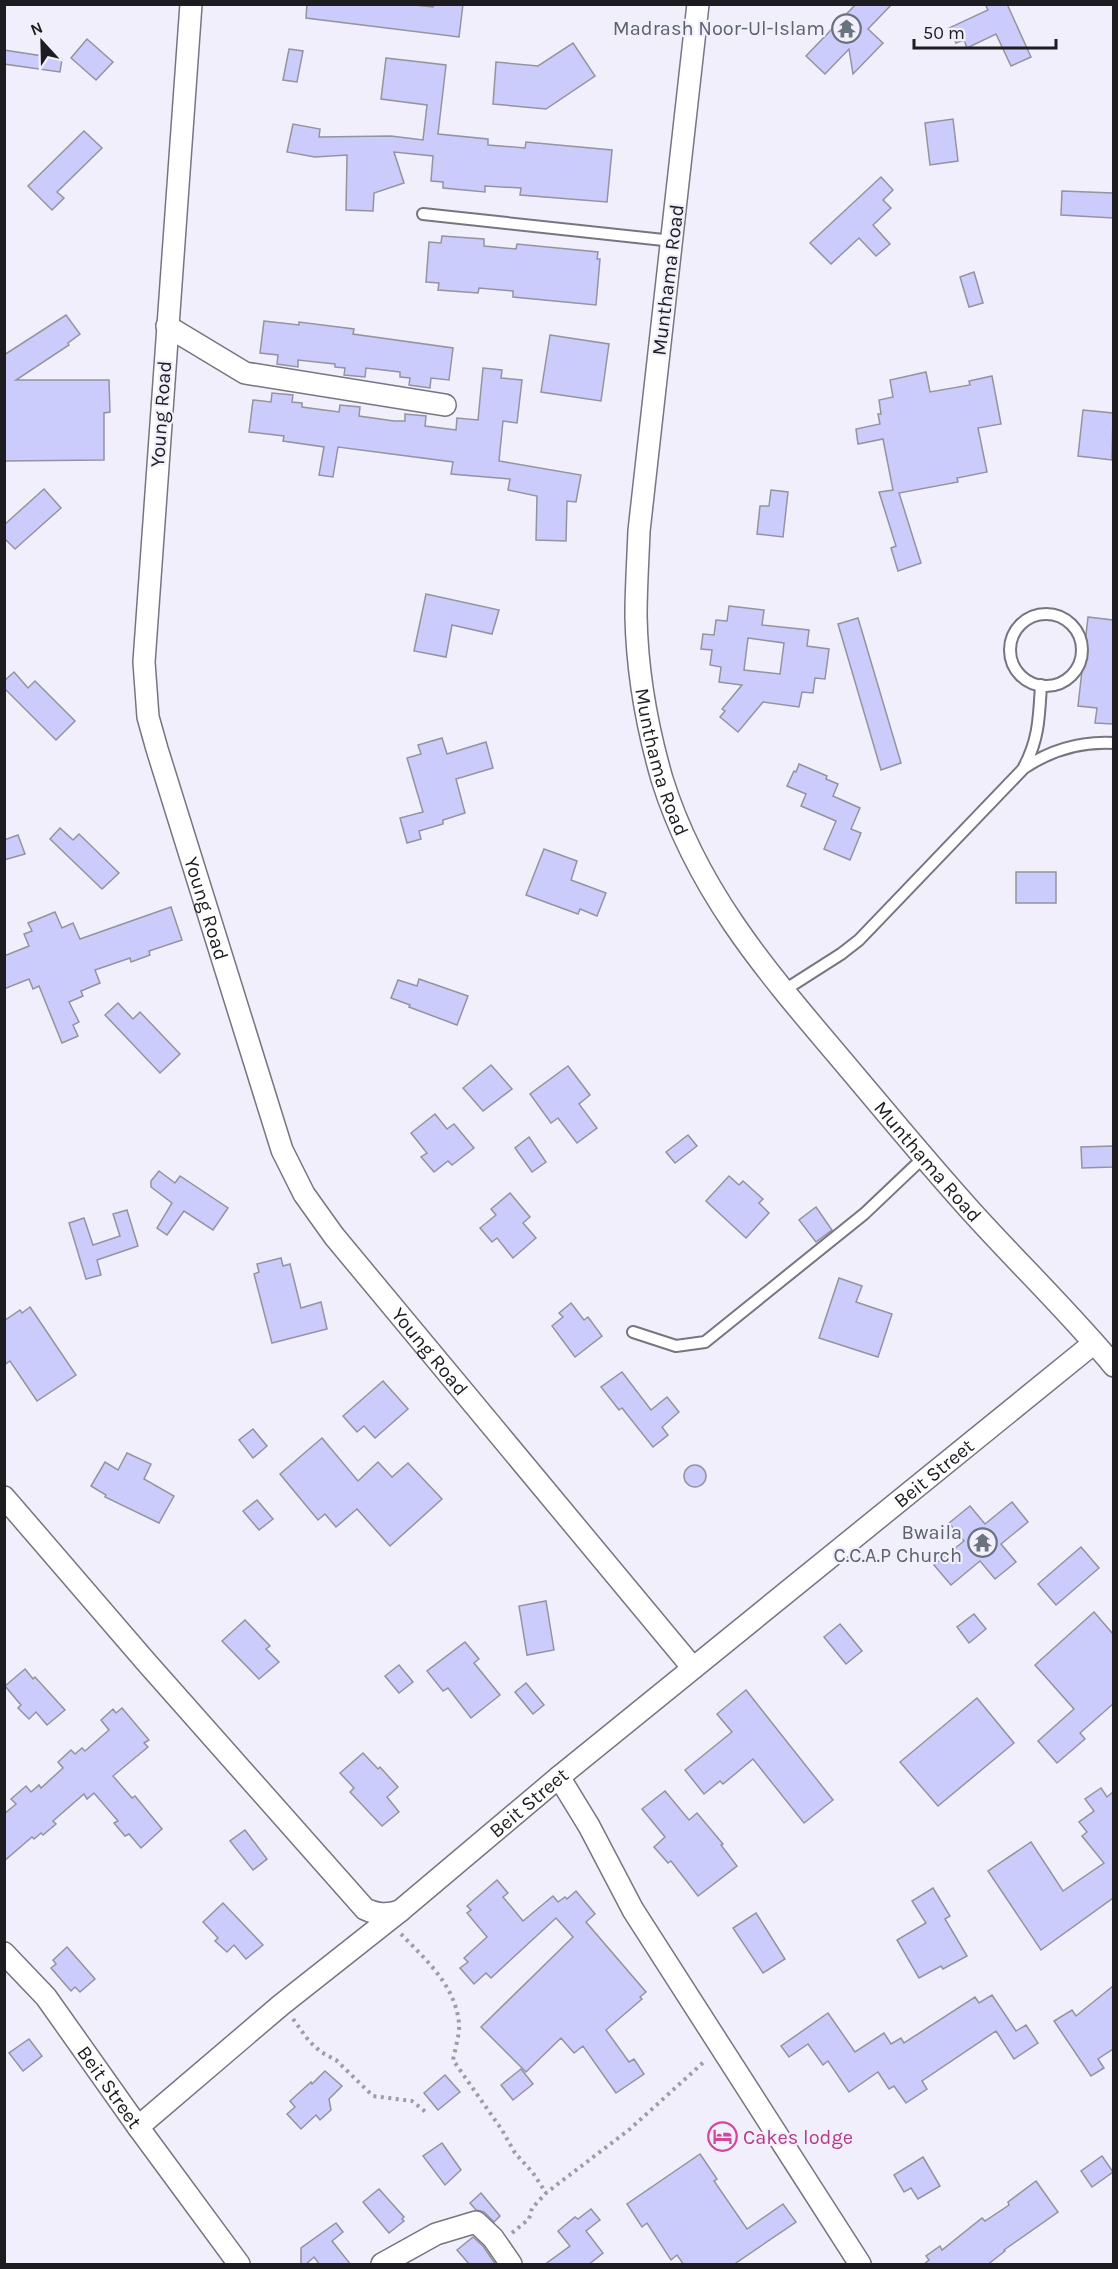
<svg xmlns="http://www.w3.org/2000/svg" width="1118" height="2269" font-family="Karla,sans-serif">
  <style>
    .building { fill: #cbccfb; stroke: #93949f; stroke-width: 1.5; fill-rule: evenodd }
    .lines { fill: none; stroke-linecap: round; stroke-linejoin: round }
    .lane-casing { stroke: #777580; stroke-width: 14 }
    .street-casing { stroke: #777580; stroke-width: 24 }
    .path { stroke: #9e9ca6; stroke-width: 4; stroke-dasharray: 3 4.5; stroke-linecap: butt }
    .lane { stroke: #fff; stroke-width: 10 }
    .street { stroke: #fff; stroke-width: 21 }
    .labels { text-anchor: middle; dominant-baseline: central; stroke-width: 4.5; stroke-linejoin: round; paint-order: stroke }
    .worship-label { font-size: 20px; fill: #5b616d; stroke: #f1effc; text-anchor: end }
    .street-label { font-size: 20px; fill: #1d1c21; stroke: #f1effc }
    .hotel-label { font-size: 20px; fill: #b23c85; stroke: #f1effc; text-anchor: start }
  </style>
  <rect width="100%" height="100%" fill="#f1effc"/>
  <!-- building -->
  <g class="building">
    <polygon points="307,4 405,4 433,7 434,4 463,4 459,37 306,18"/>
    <polygon points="856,4 892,4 868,29 883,43 853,74 849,49 825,74 806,56"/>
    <polygon points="985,4 1007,4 1031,57 1011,66 996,34 967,48 964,40 956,43 949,28 988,10"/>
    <polygon points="87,39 113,62 96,80 71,58"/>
    <polygon points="573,43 595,76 546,109 493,104 496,62 538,66"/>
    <polygon points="289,49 303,51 297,82 283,80"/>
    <polygon points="4,50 62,59 60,72 4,64"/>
    <polygon points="386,58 446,65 438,134 488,139 488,145 525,148 526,142 612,150 607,202 520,195 521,188 485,186 485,192 443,188 443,182 431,181 433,156 394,152 404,183 374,193 373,211 346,210 347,155 315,157 287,152 293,124 320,129 319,137 391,136 423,140 427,105 381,99"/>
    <polygon points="953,119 958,161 930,165 925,123"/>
    <polygon points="84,131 102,148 57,192 64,198 52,210 28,186"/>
    <polygon points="881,177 893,190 883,200 891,208 873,225 890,244 876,256 859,238 831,264 810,243"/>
    <polygon points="1062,191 1113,193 1113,218 1061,215"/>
    <polygon points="442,236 484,239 484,246 516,249 517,244 598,252 597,259 600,259 596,305 513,297 513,291 479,288 478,293 438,290 439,283 426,282 429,242 441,243"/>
    <polygon points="974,272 983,303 969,307 960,277"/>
    <polygon points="66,315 80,334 68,343 69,345 16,380 109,380 110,412 104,413 104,460 4,461 4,355"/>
    <polygon points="264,321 299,325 299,322 354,329 353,334 453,348 449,380 431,378 430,388 409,385 410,378 400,377 400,372 366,368 365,377 344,375 345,368 335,367 335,364 298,360 298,367 277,364 278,355 260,353"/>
    <polygon points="550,335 609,344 601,401 541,392"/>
    <polygon points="483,368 502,370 501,378 522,380 517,423 503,421 499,461 581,475 576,502 567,501 566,541 536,540 537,496 508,490 510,479 451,474 453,462 338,447 333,477 319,475 324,447 283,441 284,436 249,432 253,400 271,402 272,393 293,395 292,402 302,403 302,407 339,412 340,405 360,407 359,416 394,421 405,421 405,414 426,416 425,426 456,430 457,418 478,420"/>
    <polygon points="926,372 930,392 970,385 969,381 992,376 1001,424 978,428 987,472 957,478 958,482 899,493 921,563 898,571 891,548 896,546 879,492 893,490 883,439 858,444 856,429 880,424 878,414 881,414 879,400 893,397 890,380"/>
    <polygon points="1083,410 1113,413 1112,460 1078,456"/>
    <polygon points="44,489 61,508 15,549 4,538 4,525"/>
    <polygon points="771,490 788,492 783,537 757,534 760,506 769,506"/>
    <polygon points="426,594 499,610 492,634 452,625 446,657 414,651"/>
    <path d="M 729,606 L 764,610 L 762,625 L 809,630 L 807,646 L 829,649 L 825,679 L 815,678 L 813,693 L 802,692 L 799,707 L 763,702 L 738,732 L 720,717 L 725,711 L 722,709 L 742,685 L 719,682 L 721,667 L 710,665 L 712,650 L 701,649 L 703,634 L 714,635 L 716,620 L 727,621 ZM 748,638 L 784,643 L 780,674 L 744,670 Z"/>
    <polygon points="1088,617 1113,620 1113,724 1095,723 1097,708 1078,706"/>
    <polygon points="858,618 901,763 881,770 838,624"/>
    <polygon points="14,672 28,688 35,681 75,721 56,740 4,688 4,681"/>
    <polygon points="442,738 447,754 486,742 493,768 456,779 465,813 443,820 443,824 419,831 421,839 407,843 400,818 423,812 407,758 421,754 418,745"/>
    <polygon points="799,764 827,776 826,779 838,784 833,796 860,808 851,829 861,833 850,860 824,849 836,821 801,806 806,794 787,786 794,771 796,772"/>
    <polygon points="60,828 73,840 79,834 119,873 102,889 50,839"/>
    <polygon points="18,835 25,854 4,860 4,840"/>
    <polygon points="544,849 577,861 571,880 606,893 597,916 580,909 578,914 526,895"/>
    <rect x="1016" y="872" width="40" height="31"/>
    <polygon points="171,907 182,940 149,951 150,955 131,962 130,958 95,970 100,983 81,991 83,996 69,1002 79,1022 73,1025 78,1036 62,1043 39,986 33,989 29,979 4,989 4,956 29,946 24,934 32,931 28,923 55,912 62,928 73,923 80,939"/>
    <polygon points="419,979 468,996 457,1025 409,1007 410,1005 391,998 398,980 417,986"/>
    <polygon points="118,1003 133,1019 140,1012 180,1054 160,1073 105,1015"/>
    <polygon points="491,1065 512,1089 483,1111 463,1088"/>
    <polygon points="568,1066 590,1095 579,1104 597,1128 577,1143 558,1118 551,1123 530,1094"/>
    <polygon points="435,1114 447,1129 454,1124 474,1148 452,1165 448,1161 434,1172 421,1157 427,1153 411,1133"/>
    <polygon points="688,1135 697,1146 675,1163 666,1152"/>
    <polygon points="529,1137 546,1162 532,1172 515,1148"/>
    <polygon points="1113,1146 1113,1167 1082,1168 1081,1147"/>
    <polygon points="159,1171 175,1183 180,1176 228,1208 213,1230 184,1211 167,1235 157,1228 172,1203 151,1187 151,1181"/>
    <polygon points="729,1176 739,1185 743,1181 763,1199 759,1203 769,1213 746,1238 706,1201"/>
    <polygon points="510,1193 530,1217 523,1223 536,1238 513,1258 497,1238 492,1242 480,1228 496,1215 491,1209"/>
    <polygon points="816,1207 832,1230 816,1242 799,1220"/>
    <polygon points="127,1210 138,1246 97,1260 101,1275 86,1279 69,1223 84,1218 93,1245 120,1236 113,1214"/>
    <polygon points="281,1258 283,1266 290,1264 301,1308 321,1302 327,1329 272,1343 254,1274 259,1272 257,1264"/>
    <polygon points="839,1278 862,1286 856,1302 892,1314 878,1357 819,1338"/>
    <polygon points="571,1303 584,1320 588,1317 602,1336 575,1357 552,1326 563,1317 559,1313"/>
    <polygon points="30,1307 76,1375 37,1401 10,1361 4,1365 4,1321 20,1310 22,1313"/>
    <polygon points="622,1372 651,1410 667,1397 679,1412 662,1427 668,1435 653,1447 622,1408 619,1410 601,1387"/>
    <polygon points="383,1381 408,1409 375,1438 364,1426 357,1432 343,1416"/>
    <polygon points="253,1429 267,1446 253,1458 239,1440"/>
    <polygon points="322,1438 358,1481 378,1462 392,1477 408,1463 442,1499 390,1546 357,1509 336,1527 325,1514 318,1520 280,1474"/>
    <polygon points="127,1453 151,1464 144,1479 174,1496 159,1523 105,1497 106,1495 91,1486 105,1462 118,1470"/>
    <circle cx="695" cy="1476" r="11"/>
    <polygon points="257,1500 273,1519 259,1530 243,1511"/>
    <polygon points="1012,1502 1028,1522 1001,1544 1016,1562 995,1579 980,1561 951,1585 934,1565 964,1541 949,1523 970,1506 985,1524"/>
    <polygon points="1081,1547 1099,1568 1056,1605 1038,1584"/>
    <polygon points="546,1601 554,1650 527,1655 519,1606"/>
    <polygon points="1094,1612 1113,1634 1113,1704 1080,1733 1085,1739 1057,1763 1038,1741 1074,1709 1035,1665"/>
    <polygon points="974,1614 986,1629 969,1643 957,1627"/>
    <polygon points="245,1620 270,1646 266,1649 279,1662 259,1679 222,1641"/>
    <polygon points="840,1624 862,1651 846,1664 824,1637"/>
    <polygon points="465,1642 479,1659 474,1663 500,1695 471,1718 448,1688 443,1691 427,1671"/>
    <polygon points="399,1665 413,1682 399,1693 385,1676"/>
    <polygon points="25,1669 33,1679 35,1677 65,1710 47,1725 36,1712 29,1719 18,1708 21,1705 5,1686"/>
    <polygon points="526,1683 544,1705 533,1714 515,1692"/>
    <polygon points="746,1690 833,1800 804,1823 753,1759 723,1784 720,1781 704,1794 685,1770 732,1732 717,1714"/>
    <polygon points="977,1698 1014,1743 938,1806 900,1762"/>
    <polygon points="122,1708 149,1740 144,1743 148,1747 113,1776 132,1798 135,1796 162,1829 141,1848 129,1834 125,1836 114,1823 118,1821 94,1793 87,1799 84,1794 53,1821 56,1824 43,1835 41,1833 34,1839 32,1837 4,1861 4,1814 16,1804 11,1799 26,1786 31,1792 39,1785 41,1788 63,1768 58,1762 71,1750 75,1754 82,1748 85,1751 109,1730 101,1720 113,1709 116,1713"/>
    <polygon points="363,1753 378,1769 380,1767 398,1787 387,1797 399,1812 382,1826 350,1792 354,1788 340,1773"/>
    <polygon points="1101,1788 1107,1797 1113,1792 1113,1898 1041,1950 988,1871 1031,1842 1063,1891 1104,1863 1082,1836 1087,1832 1079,1822 1094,1811 1085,1799"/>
    <polygon points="665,1791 689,1820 697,1813 723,1844 721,1845 737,1866 698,1896 671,1861 668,1863 654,1847 665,1837 642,1809"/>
    <polygon points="245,1830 267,1859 253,1870 230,1841"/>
    <polygon points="497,1880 508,1893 503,1897 523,1921 553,1896 558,1902 565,1897 567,1899 576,1891 595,1914 586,1922 646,1992 640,1997 642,1999 606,2030 629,2062 634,2059 644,2074 616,2093 583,2046 574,2053 561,2038 526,2072 481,2027 573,1937 556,1918 491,1978 486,1973 474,1984 460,1968 468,1962 464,1958 487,1937 467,1913 471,1910 467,1906"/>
    <polygon points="933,1888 950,1916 945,1919 967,1956 943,1969 941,1966 919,1978 897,1940 926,1923 912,1901"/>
    <polygon points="223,1903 263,1945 246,1959 234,1945 227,1952 215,1941 218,1938 203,1922"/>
    <polygon points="756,1913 785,1959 763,1973 733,1928"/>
    <polygon points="67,1947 95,1979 80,1992 75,1987 71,1991 51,1968 56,1964 53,1960"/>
    <polygon points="1113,1986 1113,2049 1098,2059 1104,2068 1091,2076 1054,2021 1072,2010 1076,2016"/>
    <polygon points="992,1995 1016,2031 1026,2025 1038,2043 1014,2059 996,2031 922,2081 927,2089 906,2103 894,2086 889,2089 878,2072 849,2092 828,2061 823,2065 808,2044 789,2057 781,2046 828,2013 855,2052 884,2033 891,2044 901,2038 904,2043 975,1997 979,2003"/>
    <polygon points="29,2039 42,2056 23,2071 9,2053"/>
    <polygon points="521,2069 533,2084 513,2100 501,2085"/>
    <polygon points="325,2071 342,2086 329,2099 331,2110 320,2120 316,2115 301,2129 287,2114 295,2107 290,2101 311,2082 312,2084"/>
    <polygon points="445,2075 460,2092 438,2110 424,2093"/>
    <polygon points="442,2143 461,2170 445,2185 423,2156"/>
    <polygon points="700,2154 717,2179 714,2181 747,2229 783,2204 796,2222 733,2265 684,2265 677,2255 671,2260 647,2223 642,2227 627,2204"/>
    <polygon points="1102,2156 1113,2172 1092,2187 1081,2171"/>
    <polygon points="923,2157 940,2186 918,2199 911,2188 904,2192 894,2175"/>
    <polygon points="1036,2181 1058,2212 1004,2250 1005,2251 987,2265 923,2265 929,2260 926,2256 940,2246 942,2250 982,2218 985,2221 1009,2205 1008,2202"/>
    <polygon points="379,2189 404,2217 402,2219 404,2221 389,2233 363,2202"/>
    <polygon points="481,2193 500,2216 494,2222 484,2212 476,2210 470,2203"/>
    <polygon points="591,2209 600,2220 586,2231 603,2253 588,2265 544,2265 570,2246 558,2231 575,2217 578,2219"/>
    <polygon points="336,2223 343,2232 332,2241 351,2265 320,2265 314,2257 305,2265 301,2265 301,2248"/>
    <polygon points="473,2237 483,2246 496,2265 470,2265 457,2250"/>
  </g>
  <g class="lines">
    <defs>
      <g id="lane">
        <polyline points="423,214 673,241"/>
        <circle cx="1046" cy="650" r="36"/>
        <path d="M 1024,767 C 1039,739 1039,717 1041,685"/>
        <path d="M 783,991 L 841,954 L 859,940 L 1024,768 C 1051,750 1081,741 1114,743"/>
        <polyline points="633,1332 676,1346 705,1342 864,1214 924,1157"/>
      </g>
      <g id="street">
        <path id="s1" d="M 191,4 L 144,662 L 148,717 L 157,749 L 282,1150 L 304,1194 L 334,1236 L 693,1668"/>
        <path id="s2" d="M 698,4 L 639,531 C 638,559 636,588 636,616 C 637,670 647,727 662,779 C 696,888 762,966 835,1052 C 880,1105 924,1159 971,1211 C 1018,1263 1069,1312 1114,1366"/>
        <polyline points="167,326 245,373 445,405"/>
        <path d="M 4,1497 L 147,1663 L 365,1909 C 378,1915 387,1915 400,1911"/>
        <polyline points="559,1777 589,1826 633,1910 860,2264"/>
        <path id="s3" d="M 4,1953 L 46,1997 L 138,2127 L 239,2264"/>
        <path id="s4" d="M 138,2127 L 281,2005 L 400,1911 L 559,1777 L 1094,1343"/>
        <polyline points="382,2264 436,2234 476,2222 493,2238 511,2264"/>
      </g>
    </defs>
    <!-- lane casing -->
    <use href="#lane" class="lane-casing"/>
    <!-- street casing -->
    <use href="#street" class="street-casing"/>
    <!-- path -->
    <g class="path">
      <path d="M 401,1934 C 426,1960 455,1985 459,2023 C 460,2034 455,2049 453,2060 L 502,2130 L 515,2153 L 533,2173 L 546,2193"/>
      <polyline points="293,2019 309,2041 321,2052 336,2060 373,2096 412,2101 427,2113"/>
      <polyline points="512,2233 529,2219 532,2208 546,2193 630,2129 706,2060"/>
    </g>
    <!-- lane -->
    <use href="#lane" class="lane"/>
    <!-- street -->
    <use href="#street" class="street"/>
  </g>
  <!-- icons -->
  <defs>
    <symbol id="temple-ring" viewBox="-11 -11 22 22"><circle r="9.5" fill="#f1effc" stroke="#6b7280" stroke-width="1.5"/><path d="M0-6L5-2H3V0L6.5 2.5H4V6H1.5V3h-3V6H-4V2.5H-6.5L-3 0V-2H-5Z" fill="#6b7280"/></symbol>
    <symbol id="hotel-ring" viewBox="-11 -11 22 22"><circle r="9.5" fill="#f1effc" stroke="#d1479c" stroke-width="1.5"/><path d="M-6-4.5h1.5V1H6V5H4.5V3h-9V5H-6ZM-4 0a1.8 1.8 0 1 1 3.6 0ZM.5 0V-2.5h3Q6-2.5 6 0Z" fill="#d1479c"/></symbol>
  </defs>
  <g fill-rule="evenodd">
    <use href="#temple-ring" x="830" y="12" width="33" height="33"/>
    <use href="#temple-ring" x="966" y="1526" width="33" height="33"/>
    <use href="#hotel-ring" x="706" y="2120" width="33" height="33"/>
  </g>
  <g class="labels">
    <!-- worship labels -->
    <g class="worship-label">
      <text x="825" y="28">Madrash Noor-Ul-Islam</text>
      <text x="962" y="1532">Bwaila<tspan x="962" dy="23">C.C.A.P Church</tspan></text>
    </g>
    <!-- street labels -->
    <g class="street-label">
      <text transform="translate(668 280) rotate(-83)">Munthama Road</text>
      <text transform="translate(161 414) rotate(-86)">Young Road</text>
      <text stroke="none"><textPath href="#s2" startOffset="764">Munthama Road</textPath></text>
      <text stroke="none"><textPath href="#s1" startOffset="915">Young Road</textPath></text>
      <text stroke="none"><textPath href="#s2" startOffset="1250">Munthama Road</textPath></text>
      <text stroke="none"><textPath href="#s1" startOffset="1419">Young Road</textPath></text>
      <text stroke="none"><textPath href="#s4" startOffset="1030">Beit Street</textPath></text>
      <text stroke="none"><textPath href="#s4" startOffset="508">Beit Street</textPath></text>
      <text stroke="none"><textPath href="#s3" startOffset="171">Beit Street</textPath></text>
    </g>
    <!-- hotel labels -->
    <g class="hotel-label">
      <text x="743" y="2137">Cakes lodge</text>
    </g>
  </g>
  <!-- border -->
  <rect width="1118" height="2269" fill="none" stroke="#1d1c21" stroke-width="12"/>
  <!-- north arrow -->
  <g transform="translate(42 42) rotate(338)" stroke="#f1effc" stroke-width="4.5" paint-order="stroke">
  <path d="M0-4.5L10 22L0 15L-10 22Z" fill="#1d1c21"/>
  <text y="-9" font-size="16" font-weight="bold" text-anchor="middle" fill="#1d1c21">N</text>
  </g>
  <!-- scale -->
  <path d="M914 39v9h142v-9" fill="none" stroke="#1d1c21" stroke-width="3"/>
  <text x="923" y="39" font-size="18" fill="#1d1c21" stroke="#f1effc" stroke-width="4.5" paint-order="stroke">50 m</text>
</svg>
